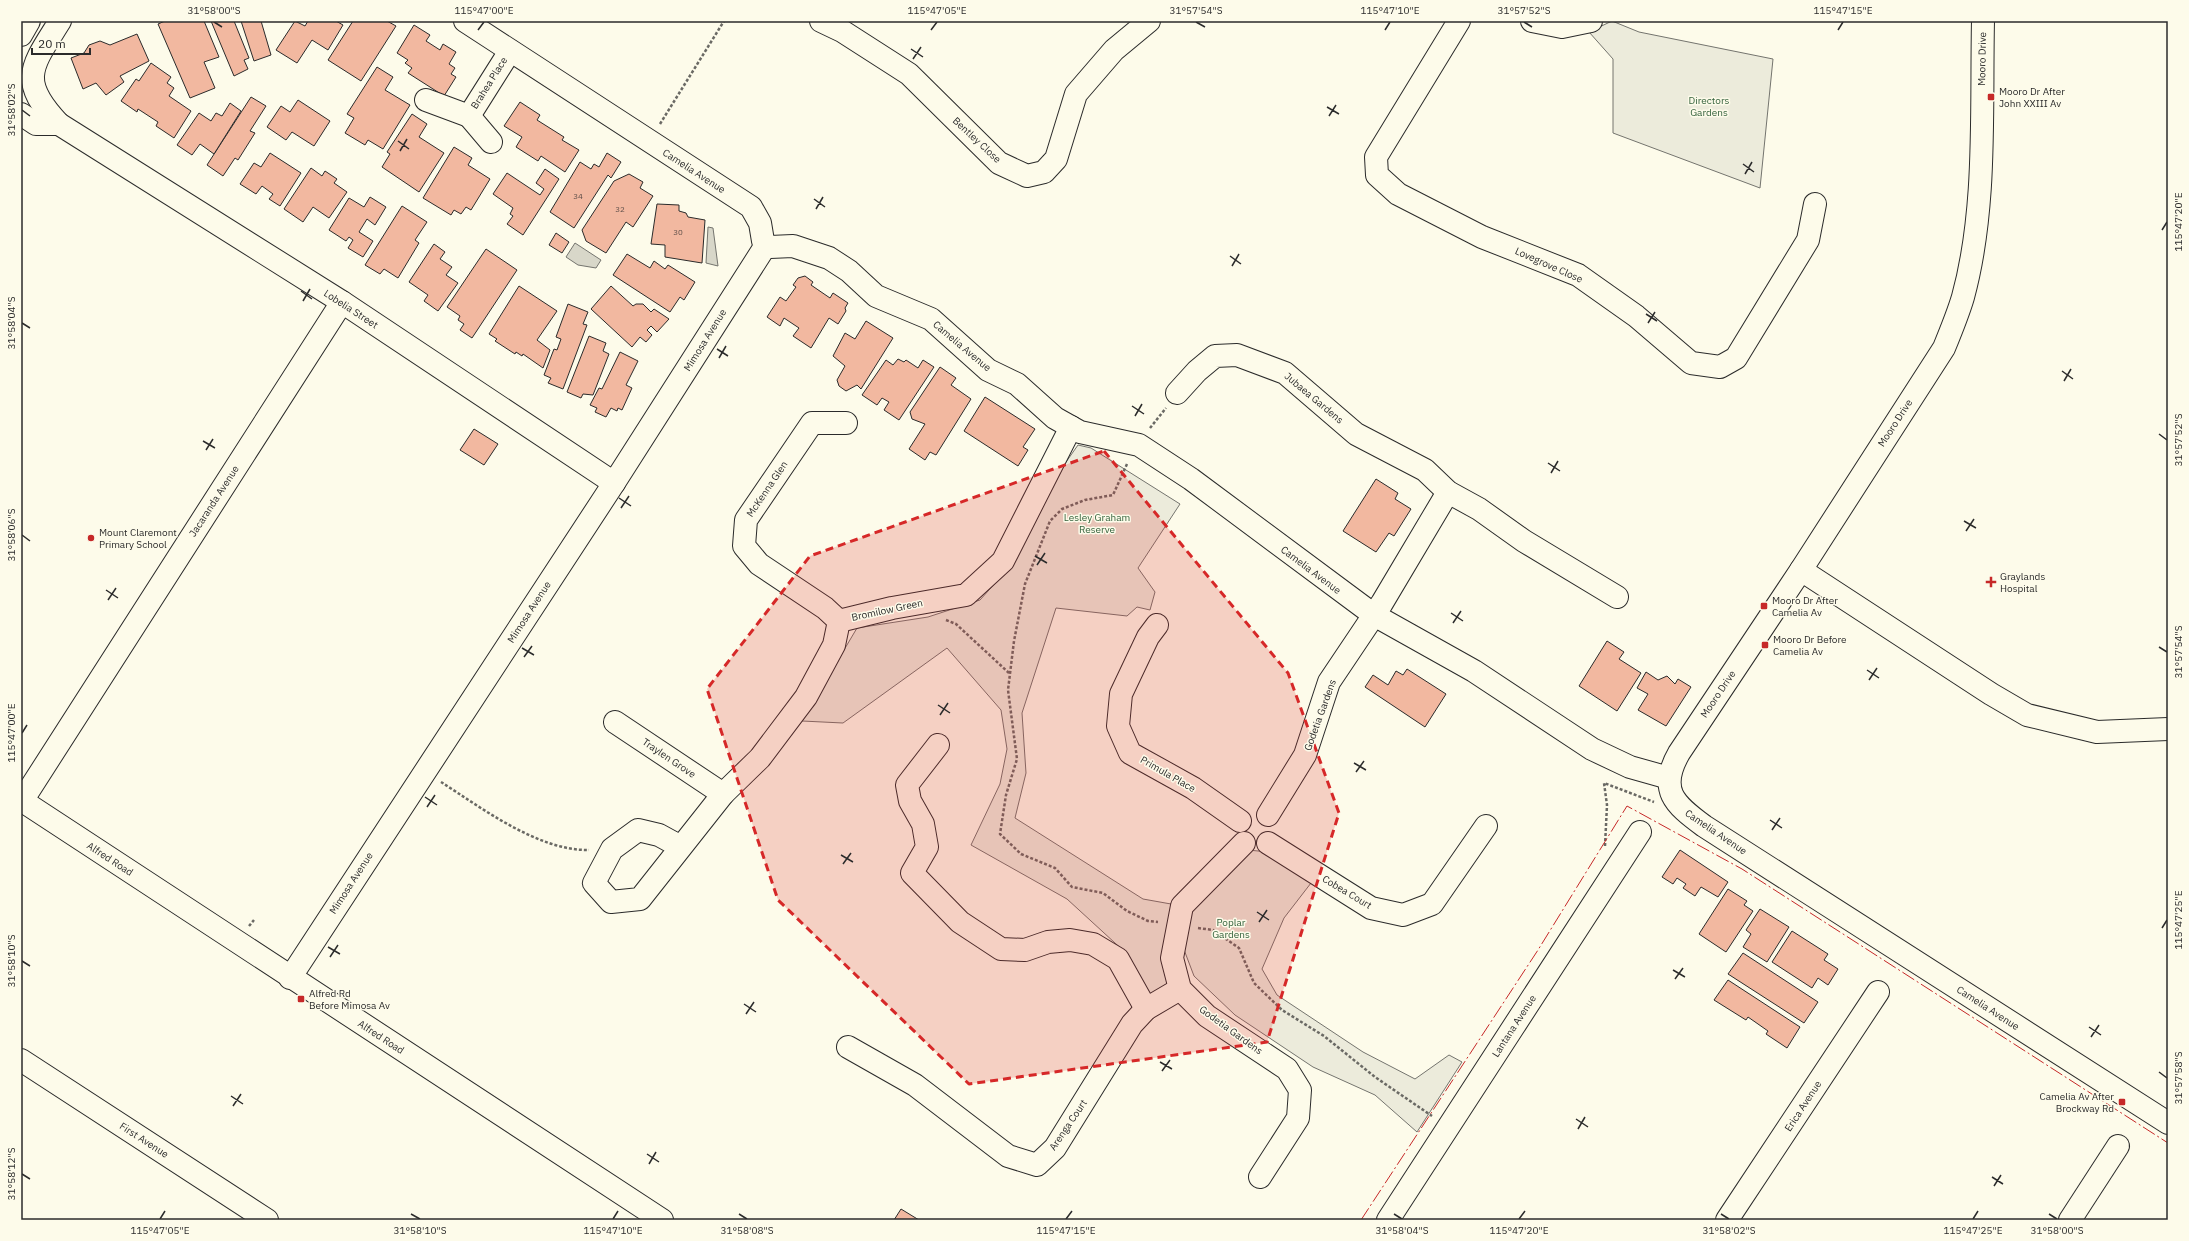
<svg xmlns="http://www.w3.org/2000/svg" width="2189" height="1241" font-family="'IBM Plex Sans',sans-serif">
  <style>
    .green { fill: #ecebdb; stroke: #74746e }
    .water { fill: #d8d7c9; stroke: #74746e }
    .building { fill: #f2b8a0; stroke: #2b2b2b }
    .lines { fill: none; stroke-linecap: round; stroke-linejoin: round }
    .minor-casing { stroke: #2b2b2b; stroke-width: 24 }
    .major-casing { stroke: #2b2b2b; stroke-width: 24 }
    .path { stroke: #6a6964; stroke-width: 2.5; stroke-dasharray: 3 2; stroke-linecap: butt }
    .minor { stroke: #fdfbea; stroke-width: 22 }
    .major { stroke: #fdfbea; stroke-width: 22 }
    .power { stroke: #c62828; stroke-width: 1; stroke-dasharray: 14 3 2 3; stroke-linecap: butt }
    .marked { fill: #d62828; fill-opacity: 0.2; stroke: #d62828; stroke-width: 3; stroke-dasharray: 8 5; stroke-linejoin: round }
    .ticks { fill: none; stroke: #2b2b2b; stroke-width: 1.5 }
    .poi-dot { fill: #c62828; stroke: #fdfbea; stroke-width: 1.5 }
    .labels { text-anchor: middle; dominant-baseline: central; stroke-width: 3; stroke-linejoin: round; paint-order: stroke }
    .number-label { font-size: 8px; fill: #5d4e48 }
    .street-label { font-size: 10px; fill: #2b2b2b; stroke: #fdfbea }
    .poi-label { font-size: 10px; fill: #2b2b2b; stroke: #fdfbea; text-anchor: start }
    .park-label { font-size: 10px; fill: #34623c; stroke: #fdfbea }
    .neatline { fill: none; stroke: #2b2b2b; stroke-width: 1.5 }
    .ticks-label { font-size: 10px; text-anchor: middle; fill: #2b2b2b }
  </style>
  <rect width="100%" height="100%" fill="#fdfbea"/>
  <!-- green -->
  <g class="green">
    <polygon points="1612,21 1639,32 1773,59 1760,188 1613,133 1613,59 1589,32"/>
    <polygon points="1078,445 1091,448 1180,504 1138,568 1155,592 1150,610 1137,607 1127,616 1056,608 1022,713 1026,773 1015,818 1143,899 1171,904 1172,985 1148,998 1127,954 1067,899 971,845 1000,784 1007,749 1001,710 947,648 843,723 802,721 857,628 928,617 980,600 1006,571 1052,482"/>
    <polygon points="1237,849 1269,852 1311,883 1284,918 1262,969 1277,995 1363,1052 1415,1079 1449,1055 1462,1062 1417,1132 1375,1095 1313,1067 1235,1015 1194,976 1183,947 1188,909"/>
  </g>
  <!-- water -->
  <g class="water">
    <polygon points="708,227 713,228 718,266 706,263"/>
    <polygon points="575,243 601,260 596,268 578,265 566,257"/>
  </g>
  <!-- building -->
  <g class="building">
    <polygon points="165,21 204,21 219,57 204,62 215,88 190,98 158,24"/>
    <polygon points="211,21 234,21 249,58 244,60 248,69 234,76"/>
    <polygon points="241,21 261,21 271,55 254,61"/>
    <polygon points="295,21 305,26 308,21 336,21 343,25 328,50 312,40 297,63 276,50"/>
    <polygon points="353,21 387,21 396,26 361,81 328,60"/>
    <polygon points="414,25 430,35 426,41 440,50 443,44 456,52 449,64 455,68 451,74 456,77 444,96 408,73 412,68 405,63 408,60 397,53"/>
    <polygon points="137,34 149,61 120,76 124,82 106,95 96,83 83,89 71,58 84,53 89,45 100,41 110,45"/>
    <polygon points="151,63 171,77 167,83 174,88 169,96 191,111 174,138 156,126 158,122 138,109 137,112 121,101 136,79 139,81"/>
    <polygon points="377,67 393,77 385,90 410,105 383,149 368,140 365,145 345,133 354,118 347,114"/>
    <polygon points="251,97 266,106 250,131 255,133 238,160 235,158 223,176 207,165"/>
    <polygon points="298,100 330,121 314,146 292,132 286,140 267,127 281,106 290,112"/>
    <polygon points="520,102 540,115 537,120 564,137 562,140 579,150 565,172 541,156 538,161 516,147 522,137 504,126"/>
    <polygon points="230,103 241,111 214,154 200,144 192,155 177,145 199,113 211,121 216,113 222,116"/>
    <polygon points="412,114 427,124 419,137 444,153 419,192 382,167 390,154 387,152"/>
    <polygon points="454,147 472,158 468,165 490,179 471,210 466,207 461,214 454,210 451,215 423,198"/>
    <polygon points="270,153 301,173 280,206 269,199 273,194 262,186 256,194 240,184 254,163 261,167"/>
    <polygon points="607,153 621,162 611,178 608,175 574,228 550,212 580,162 591,169 594,164 599,167"/>
    <polygon points="311,168 322,176 325,171 337,179 334,183 347,192 329,218 313,207 303,222 284,209"/>
    <polygon points="545,169 559,179 523,235 507,224 513,216 510,214 513,208 493,194 507,173 540,195 544,189 536,183"/>
    <polygon points="629,174 643,182 640,188 653,196 633,227 626,222 606,253 586,241 582,230 614,181"/>
    <polygon points="370,197 386,207 375,225 367,219 359,232 373,241 363,257 348,248 353,240 349,237 346,241 329,230 349,198 364,207"/>
    <polygon points="657,204 679,205 679,211 686,213 688,217 705,220 702,263 665,257 665,245 651,244"/>
    <polygon points="402,206 427,222 415,240 419,243 398,278 384,269 380,274 365,265"/>
    <polygon points="556,233 569,242 562,253 549,245"/>
    <polygon points="434,244 445,252 440,259 452,267 446,275 458,283 438,311 424,301 428,295 409,282"/>
    <polygon points="486,249 517,270 472,338 460,330 464,324 458,320 460,316 447,307"/>
    <polygon points="627,254 650,268 654,261 665,269 668,265 695,282 684,300 680,297 670,312 613,275"/>
    <polygon points="805,276 813,282 811,285 830,298 833,293 848,303 845,308 846,311 838,324 829,318 811,348 793,336 799,328 784,318 780,326 767,317 780,297 786,301 796,287 793,285 798,278"/>
    <polygon points="519,286 557,311 537,340 550,350 543,368 523,354 522,356 516,352 515,354 495,341 497,339 489,334"/>
    <polygon points="611,286 633,306 636,304 643,304 651,312 654,309 669,319 657,332 651,326 647,330 652,335 646,342 640,337 632,347 591,309"/>
    <polygon points="568,304 588,312 583,324 587,325 563,389 548,383 551,378 544,375 554,349 557,350 561,339 556,337"/>
    <polygon points="866,321 893,338 861,389 857,385 846,391 839,386 837,380 845,366 833,356 845,333 855,339"/>
    <polygon points="589,336 606,343 603,351 609,354 593,395 583,394 581,398 567,392"/>
    <polygon points="620,352 638,361 626,385 632,388 622,410 618,408 617,411 611,408 606,417 595,412 597,408 590,405 599,388 602,389"/>
    <polygon points="898,359 904,362 906,360 918,368 923,360 934,367 899,420 884,410 889,402 882,398 877,405 862,395 886,360 893,365"/>
    <polygon points="940,367 956,378 951,385 971,399 936,455 930,452 925,460 909,449 925,424 912,419 910,412"/>
    <polygon points="985,397 1035,429 1023,447 1028,450 1018,466 964,431"/>
    <polygon points="474,429 498,444 484,465 460,450"/>
    <polygon points="1376,479 1398,493 1395,499 1411,509 1394,536 1389,533 1376,552 1343,531"/>
    <polygon points="1607,641 1624,652 1619,659 1641,673 1617,711 1579,686"/>
    <polygon points="1407,669 1446,694 1425,727 1365,687 1373,675 1388,685 1396,671 1403,675"/>
    <polygon points="1646,672 1658,680 1667,676 1675,684 1678,679 1691,687 1666,726 1638,710 1648,694 1637,688"/>
    <polygon points="1680,850 1728,882 1718,897 1701,887 1695,896 1683,888 1686,884 1677,878 1673,884 1662,877"/>
    <polygon points="1728,889 1747,901 1744,905 1753,911 1726,952 1699,934"/>
    <polygon points="1760,909 1789,927 1767,962 1743,947 1751,934 1746,930"/>
    <polygon points="1792,931 1828,954 1824,960 1838,969 1828,985 1818,978 1812,988 1772,962"/>
    <polygon points="1743,953 1818,1002 1804,1023 1728,974"/>
    <polygon points="1728,980 1800,1027 1787,1048 1766,1034 1768,1031 1748,1017 1746,1020 1714,1000"/>
    <polygon points="901,1209 919,1220 894,1220"/>
  </g>
  <g class="lines">
    <defs>
      <g id="minor">
        <polyline points="465,21 751,207 760,223 763,241 766,245 770,247 793,246 829,258 849,271 876,296 931,319 988,370 1017,384 1055,418 1080,432 1139,445 1191,479 1374,615 1474,671 1592,749 1630,767 1669,778"/>
        <polyline points="821,21 842,31 909,74 999,163 1027,176 1044,172 1056,159 1076,94 1114,50 1149,21"/>
        <polyline points="1459,21 1376,157 1377,175 1398,194 1482,237 1578,275 1636,316 1691,363 1720,367 1736,358 1808,240 1815,204"/>
        <polyline points="1532,21 1562,27 1591,21"/>
        <path d="M 1983,21 C 1981,111 1987,209 1963,297 C 1958,314 1951,331 1944,348 L 1801,570 L 1679,753 C 1658,790 1674,804 1704,826 L 2168,1123"/>
        <polyline points="21,35 29,21"/>
        <polyline points="426,100 469,116 510,51"/>
        <polyline points="21,114 36,124 59,124 342,302 614,483"/>
        <polyline points="469,116 491,142"/>
        <path d="M 59,124 C 17,80 32,66 60,21"/>
        <polyline points="1177,393 1197,371 1215,356 1237,355 1285,373 1356,434 1425,470 1448,492 1479,509 1524,541 1617,597"/>
        <polyline points="1801,570 1991,694 2027,715 2097,732 2168,729"/>
        <polyline points="839,621 825,608 759,564 744,546 746,520 812,423 846,423"/>
        <polyline points="1157,625 1148,637 1121,694 1118,726 1130,753 1193,788 1240,821"/>
        <polyline points="615,722 723,794"/>
        <polyline points="938,745 907,785 910,801 923,824 927,847 912,873 960,922 1001,949 1025,950 1048,942 1070,940 1093,944 1118,959 1146,1009"/>
        <polyline points="22,801 342,302"/>
        <polyline points="1268,815 1305,755 1329,682 1382,603 1448,492"/>
        <polyline points="1244,843 1182,906 1172,958 1180,989 1207,1016 1287,1069 1300,1090 1298,1118 1260,1177"/>
        <polyline points="1268,843 1371,908 1403,915 1432,904 1486,826"/>
        <polyline points="681,847 659,835 638,830 612,849 594,883 611,902 640,899 723,794 760,758 806,697 834,645 839,621 892,608 966,595 1003,561 1071,427"/>
        <polyline points="290,978 614,483 766,245"/>
        <polyline points="848,1047 915,1085 1008,1156 1037,1165 1055,1148 1132,1024 1146,1009 1180,989"/>
        <polyline points="21,1060 267,1220"/>
        <polyline points="1388,1220 1640,832"/>
        <polyline points="1727,1220 1878,992"/>
        <polyline points="2070,1220 2118,1146"/>
      </g>
      <polyline id="major" points="21,800 662,1220"/>
    </defs>
    <!-- minor casing -->
    <use href="#minor" class="minor-casing"/>
    <!-- major casing -->
    <use href="#major" class="major-casing"/>
    <!-- path -->
    <g class="path">
      <polyline points="660,124 724,21"/>
      <polyline points="1150,428 1166,408"/>
      <polyline points="1127,464 1113,495 1085,500 1062,509 1050,521 1025,584 1014,641 1008,690 1017,759 1006,795 1000,834 1021,854 1055,868 1072,887 1103,893 1127,911 1148,921 1158,922"/>
      <polyline points="946,620 956,624 1009,673"/>
      <path d="M 441,782 C 483,809 539,851 589,850"/>
      <polyline points="1605,846 1607,805 1604,783 1654,802"/>
      <polyline points="249,926 254,920"/>
      <polyline points="1198,928 1213,930 1239,948 1254,983 1282,1010 1324,1036 1375,1077 1432,1116"/>
    </g>
    <!-- minor -->
    <use href="#minor" class="minor"/>
    <!-- major -->
    <use href="#major" class="major"/>
    <!-- power -->
    <polyline class="power" points="1361,1220 1538,950 1627,806 1742,869 2168,1143"/>
  </g>
  <!-- marked area -->
  <path class="marked" d="M 1104,451 L 1288,673 L 1339,813 L 1267,1042 L 969,1084 L 778,900 L 707,689 L 810,556 Z"/>
  <!-- ticks -->
  <path class="ticks" d="M 214,22 L 222,27M 1196,22 L 1205,27M 1524,22 L 1532,27M 478,30 L 484,22M 931,30 L 937,22M 1385,30 L 1390,22M 1838,30 L 1843,22M 911,49 L 923,57M 913,59 L 921,47M 1327,107 L 1339,114M 22,110 L 30,116M 1329,116 L 1336,105M 398,141 L 409,149M 400,151 L 407,139M 1743,164 L 1754,172M 1745,174 L 1752,162M 814,199 L 825,207M 816,209 L 823,197M 2162,230 L 2167,222M 1230,256 L 1241,264M 1232,266 L 1239,254M 301,291 L 312,299M 303,301 L 310,289M 1646,314 L 1657,321M 22,323 L 30,328M 1648,323 L 1655,312M 717,349 L 728,356M 719,358 L 726,346M 2062,371 L 2073,379M 2064,381 L 2071,369M 1132,406 L 1144,414M 1135,416 L 1142,404M 2159,434 L 2167,440M 203,441 L 215,448M 206,450 L 213,439M 1548,463 L 1560,471M 1551,473 L 1558,461M 619,498 L 631,506M 621,508 L 629,496M 1964,521 L 1976,528M 1966,531 L 1974,519M 22,535 L 30,541M 1035,556 L 1047,563M 1037,565 L 1045,553M 106,590 L 118,598M 108,600 L 116,588M 1451,613 L 1463,621M 1453,623 L 1461,611M 2159,647 L 2167,652M 522,648 L 534,655M 524,657 L 532,646M 1867,670 L 1879,678M 1869,680 L 1877,668M 938,705 L 950,713M 940,715 L 948,703M 22,733 L 27,725M 1354,763 L 1366,770M 1356,772 L 1364,761M 425,797 L 437,805M 427,807 L 435,795M 1770,820 L 1782,828M 1772,830 L 1780,818M 841,855 L 853,862M 843,864 L 851,853M 1257,912 L 1269,920M 1259,922 L 1267,910M 2162,928 L 2167,920M 328,947 L 340,954M 330,957 L 338,945M 22,961 L 30,966M 1673,970 L 1685,977M 1675,979 L 1683,968M 744,1004 L 756,1012M 746,1014 L 754,1002M 2089,1027 L 2101,1035M 2091,1037 L 2099,1025M 1160,1062 L 1172,1069M 1162,1071 L 1170,1060M 2159,1072 L 2167,1078M 231,1096 L 243,1104M 233,1106 L 241,1094M 1576,1119 L 1588,1127M 1578,1129 L 1585,1117M 647,1154 L 659,1162M 649,1164 L 656,1152M 22,1174 L 30,1179M 1992,1177 L 2003,1184M 1994,1186 L 2001,1175M 411,1214 L 420,1219M 739,1214 L 747,1219M 1394,1214 L 1402,1219M 1721,1214 L 1729,1219M 2049,1214 L 2057,1219M 160,1219 L 165,1211M 613,1219 L 618,1211M 1066,1219 L 1072,1211M 1519,1219 L 1525,1211M 1973,1219 L 1978,1211"/>
  <!-- markers -->
  <g class="poi-dot">
    <rect x="1987" y="93" width="8" height="8" rx="2"/>
    <circle cx="91" cy="538" r="4"/>
    <path d="M1989 576h4v4h4v4h-4v4h-4v-4h-4v-4h4z"/>
    <rect x="1760" y="602" width="8" height="8" rx="2"/>
    <rect x="1761" y="641" width="8" height="8" rx="2"/>
    <rect x="297" y="995" width="8" height="8" rx="2"/>
    <rect x="2118" y="1098" width="8" height="8" rx="2"/>
  </g>
  <g class="labels">
    <!-- number labels -->
    <g class="number-label">
      <text x="578" y="196">34</text>
      <text x="620" y="209">32</text>
      <text x="678" y="232">30</text>
    </g>
    <!-- street labels -->
    <g class="street-label">
      <text transform="translate(1982 59) rotate(-89)">Mooro Drive</text>
      <text transform="translate(489 83) rotate(-58)">Brahea Place</text>
      <text transform="translate(977 140) rotate(43)">Bentley Close</text>
      <text transform="translate(694 171) rotate(33)">Camelia Avenue</text>
      <text transform="translate(1549 265) rotate(24)">Lovegrove Close</text>
      <text transform="translate(351 309) rotate(33)">Lobelia Street</text>
      <text transform="translate(705 340) rotate(-58)">Mimosa Avenue</text>
      <text transform="translate(962 346) rotate(40)">Camelia Avenue</text>
      <text transform="translate(1314 398) rotate(40)">Jubaea Gardens</text>
      <text transform="translate(1895 423) rotate(-57)">Mooro Drive</text>
      <text transform="translate(767 489) rotate(-56)">McKenna Glen</text>
      <text transform="translate(214 501) rotate(-57)">Jacaranda Avenue</text>
      <text transform="translate(1311 570) rotate(37)">Camelia Avenue</text>
      <text transform="translate(887 610) rotate(-12)">Bromilow Green</text>
      <text transform="translate(529 612) rotate(-57)">Mimosa Avenue</text>
      <text transform="translate(1718 694) rotate(-56)">Mooro Drive</text>
      <text transform="translate(1320 715) rotate(-70)">Godetia Gardens</text>
      <text transform="translate(669 758) rotate(34)">Traylen Grove</text>
      <text transform="translate(1168 774) rotate(30)">Primula Place</text>
      <text transform="translate(1716 832) rotate(34)">Camelia Avenue</text>
      <text transform="translate(110 859) rotate(33)">Alfred Road</text>
      <text transform="translate(351 883) rotate(-57)">Mimosa Avenue</text>
      <text transform="translate(1347 892) rotate(31)">Cobea Court</text>
      <text transform="translate(1988 1008) rotate(33)">Camelia Avenue</text>
      <text transform="translate(1514 1026) rotate(-57)">Lantana Avenue</text>
      <text transform="translate(1231 1030) rotate(36)">Godetia Gardens</text>
      <text transform="translate(381 1037) rotate(33)">Alfred Road</text>
      <text transform="translate(1803 1106) rotate(-57)">Erica Avenue</text>
      <text transform="translate(1068 1125) rotate(-56)">Arenga Court</text>
      <text transform="translate(144 1140) rotate(33)">First Avenue</text>
    </g>
    <!-- poi labels -->
    <g class="poi-label">
      <text x="1999" y="91">Mooro Dr After<tspan x="1999" dy="12">John XXIII Av</tspan></text>
      <text x="99" y="532">Mount Claremont<tspan x="99" dy="12">Primary School</tspan></text>
      <text x="2000" y="576">Graylands<tspan x="2000" dy="12">Hospital</tspan></text>
      <text x="1772" y="600">Mooro Dr After<tspan x="1772" dy="12">Camelia Av</tspan></text>
      <text x="1773" y="639">Mooro Dr Before<tspan x="1773" dy="12">Camelia Av</tspan></text>
      <text x="309" y="993">Alfred Rd<tspan x="309" dy="12">Before Mimosa Av</tspan></text>
      <text x="2114" y="1096" text-anchor="end">Camelia Av After<tspan x="2114" dy="12">Brockway Rd</tspan></text>
    </g>
    <!-- park labels -->
    <g class="park-label">
      <text x="1709" y="100">Directors<tspan x="1709" dy="12">Gardens</tspan></text>
      <text x="1097" y="517">Lesley Graham<tspan x="1097" dy="12">Reserve</tspan></text>
      <text x="1231" y="922">Poplar<tspan x="1231" dy="12">Gardens</tspan></text>
    </g>
  </g>
  <!-- border -->
  <rect width="2189" height="1241" fill="none" stroke="#fdfbea" stroke-width="44"/>
  <!-- scale -->
  <path d="M32 48v6h58v-6" fill="none" stroke="#2b2b2b" stroke-width="2"/>
  <text x="38" y="48" font-size="12" fill="#2b2b2b" stroke="#fdfbea" stroke-width="3" paint-order="stroke">20 m</text>
  <rect x="22" y="22" width="2145" height="1197" class="neatline"/>
  <g class="ticks-label">
    <text x="214" y="14">31°58'00"S</text>
    <text x="484" y="14">115°47'00"E</text>
    <text x="937" y="14">115°47'05"E</text>
    <text x="1196" y="14">31°57'54"S</text>
    <text x="1390" y="14">115°47'10"E</text>
    <text x="1524" y="14">31°57'52"S</text>
    <text x="1843" y="14">115°47'15"E</text>
    <text transform="translate(11 110) rotate(-90)" y="4">31°58'02"S</text>
    <text transform="translate(2178 222) rotate(-90)" y="4">115°47'20"E</text>
    <text transform="translate(11 323) rotate(-90)" y="4">31°58'04"S</text>
    <text transform="translate(2178 440) rotate(-90)" y="4">31°57'52"S</text>
    <text transform="translate(11 535) rotate(-90)" y="4">31°58'06"S</text>
    <text transform="translate(2178 652) rotate(-90)" y="4">31°57'54"S</text>
    <text transform="translate(11 733) rotate(-90)" y="4">115°47'00"E</text>
    <text transform="translate(2178 920) rotate(-90)" y="4">115°47'25"E</text>
    <text transform="translate(11 961) rotate(-90)" y="4">31°58'10"S</text>
    <text transform="translate(2178 1078) rotate(-90)" y="4">31°57'58"S</text>
    <text transform="translate(11 1174) rotate(-90)" y="4">31°58'12"S</text>
    <text x="160" y="1234">115°47'05"E</text>
    <text x="420" y="1234">31°58'10"S</text>
    <text x="613" y="1234">115°47'10"E</text>
    <text x="747" y="1234">31°58'08"S</text>
    <text x="1066" y="1234">115°47'15"E</text>
    <text x="1402" y="1234">31°58'04"S</text>
    <text x="1519" y="1234">115°47'20"E</text>
    <text x="1729" y="1234">31°58'02"S</text>
    <text x="1973" y="1234">115°47'25"E</text>
    <text x="2057" y="1234">31°58'00"S</text>
  </g>
</svg>
